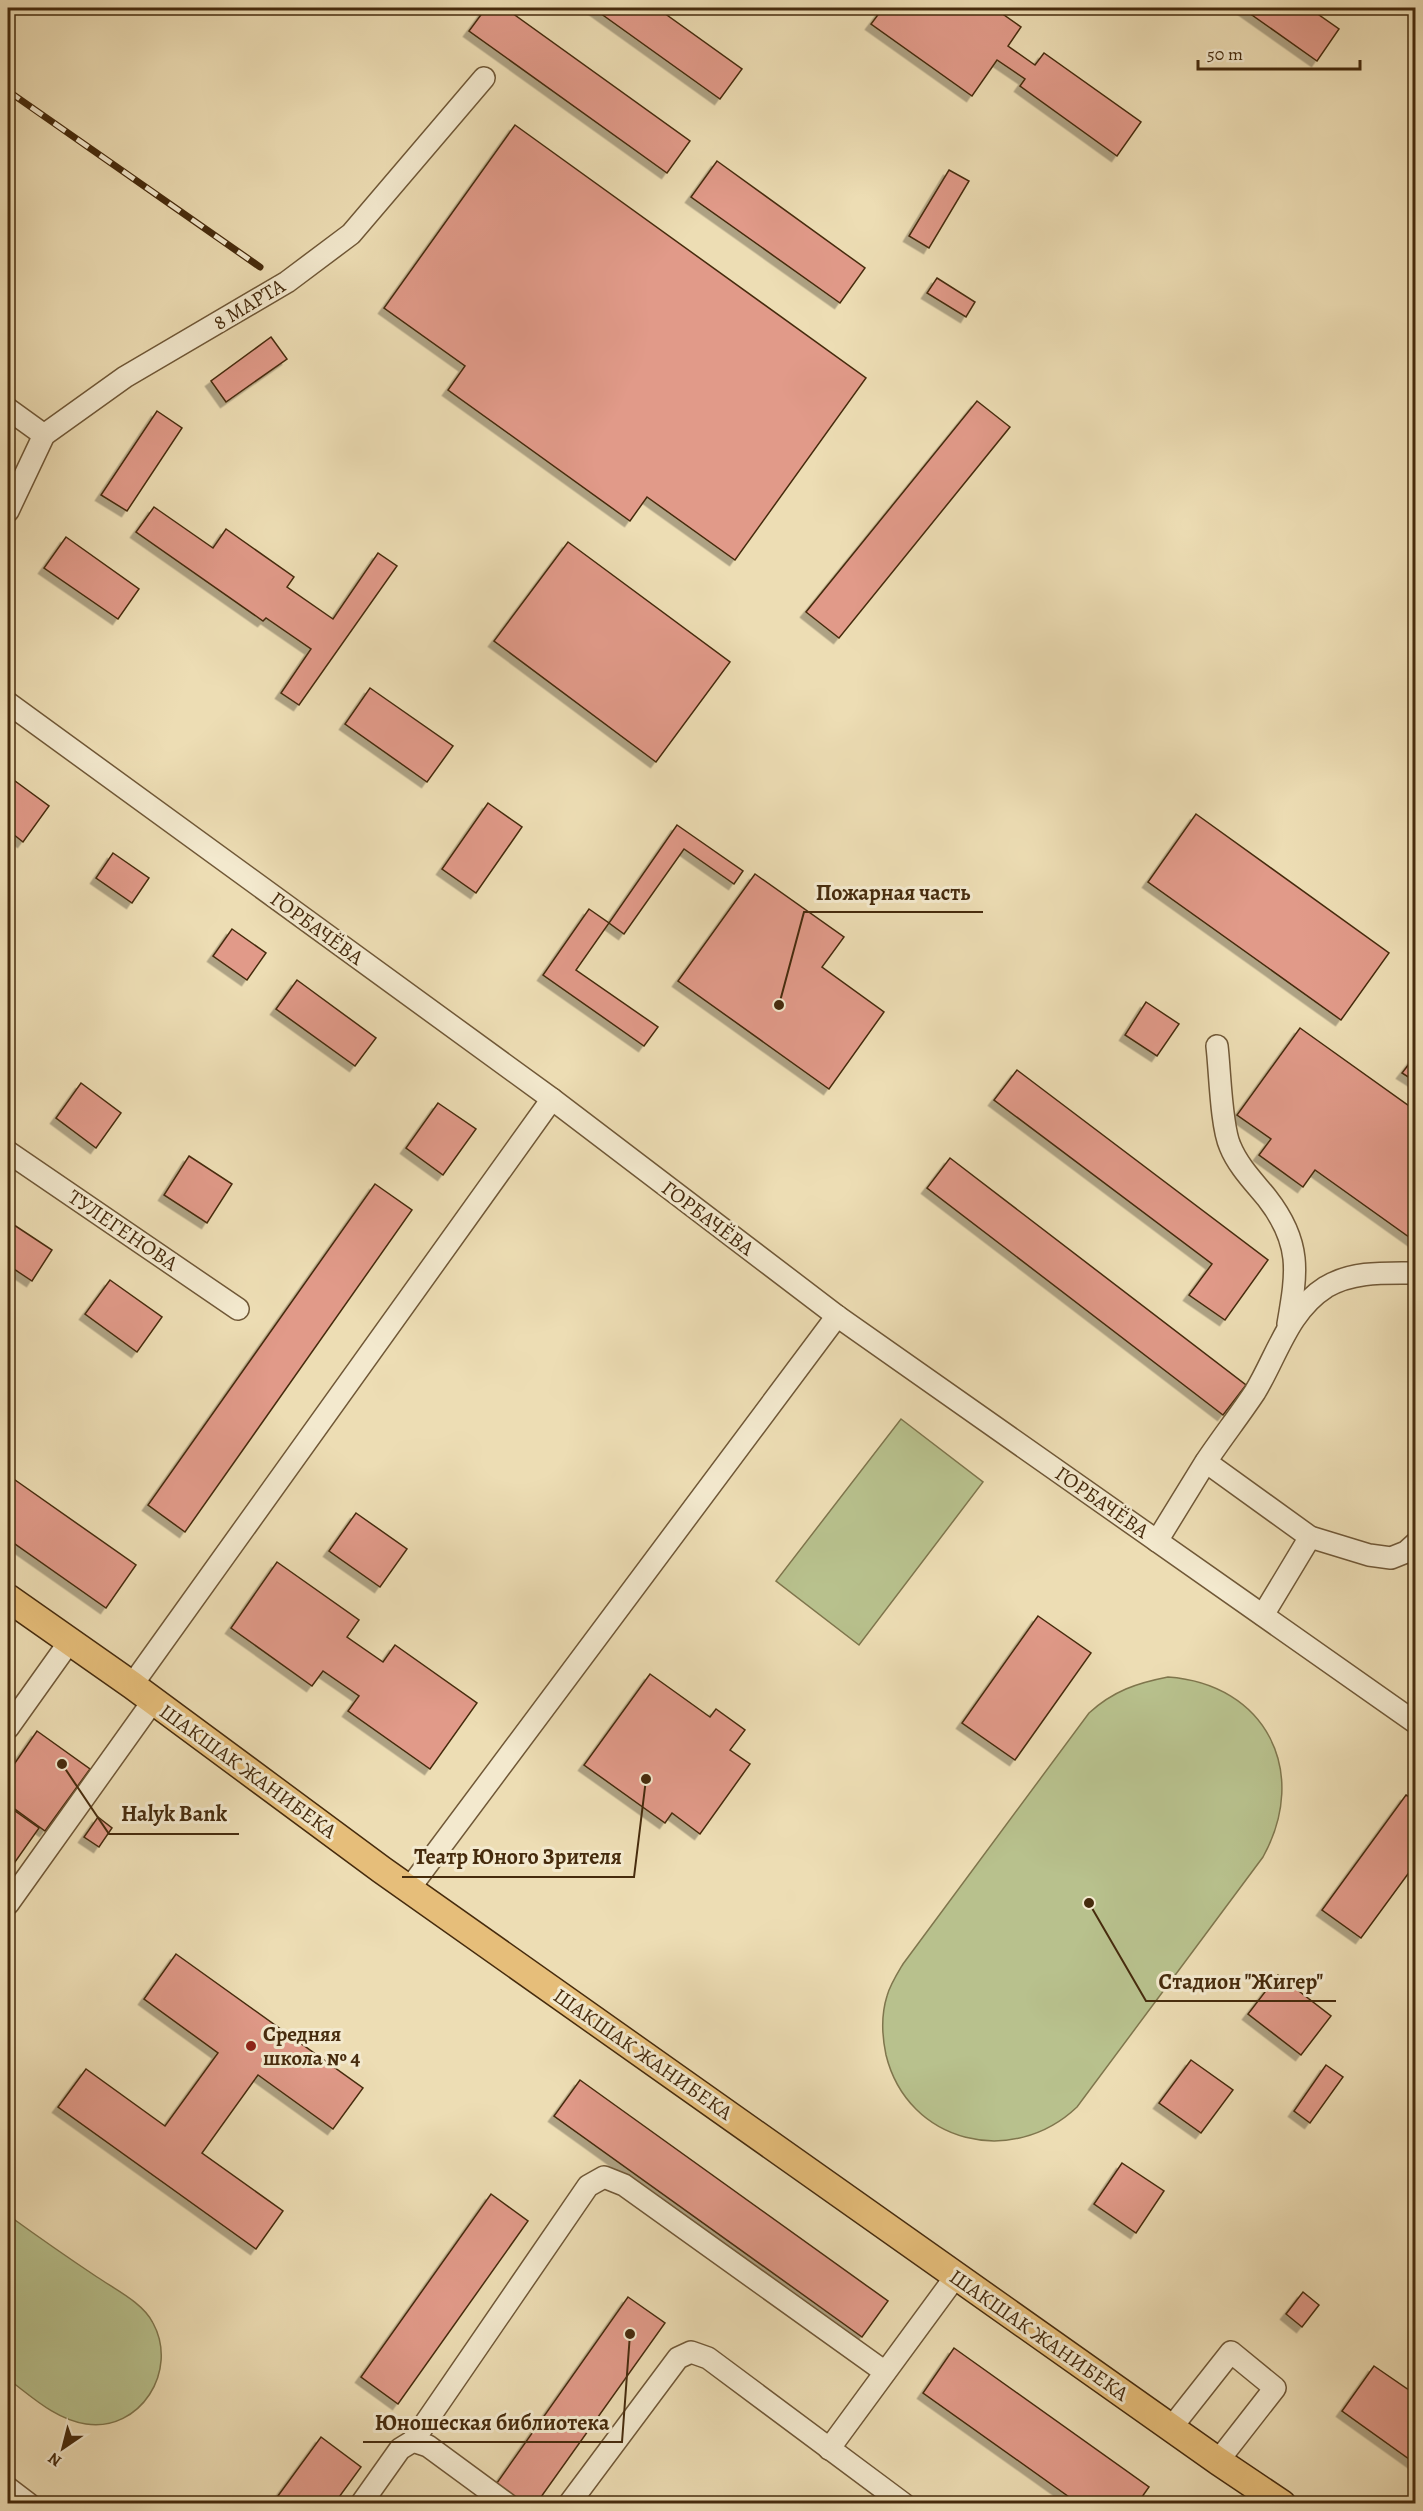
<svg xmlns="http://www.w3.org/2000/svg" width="1423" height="2511" font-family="Alegreya,serif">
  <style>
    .green { fill: #b8c18d; stroke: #7f764d; stroke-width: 1.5 }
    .building { fill: #e19a89; stroke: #462b0d; stroke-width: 1.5; filter: url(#shadow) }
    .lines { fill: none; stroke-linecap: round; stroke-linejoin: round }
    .minor-casing { stroke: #705837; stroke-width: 24 }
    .major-casing { stroke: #462b0d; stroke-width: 30 }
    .minor { stroke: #f3e9ce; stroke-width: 21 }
    .major { stroke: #e6be7a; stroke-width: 27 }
    .rail-casing { stroke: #462b0d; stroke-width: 7 }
    .rail { stroke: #f3e9ce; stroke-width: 4.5; stroke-dasharray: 14; stroke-linecap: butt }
    .poi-dot { fill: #8f2418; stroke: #f3e9ce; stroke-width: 2 }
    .labels { text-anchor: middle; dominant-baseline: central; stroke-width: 6; stroke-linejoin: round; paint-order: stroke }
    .street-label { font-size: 21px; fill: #462b0d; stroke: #f3e9ce }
    .poi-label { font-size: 21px; font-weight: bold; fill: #462b0d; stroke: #f3e9ce; text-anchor: start }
    .leader { fill: none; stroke: #462b0d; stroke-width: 2 }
    .callout-dot { fill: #462b0d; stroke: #f3e9ce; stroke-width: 2 }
    .callout-label { font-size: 22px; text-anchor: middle; font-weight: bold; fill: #462b0d; stroke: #f3e9ce; stroke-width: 6; stroke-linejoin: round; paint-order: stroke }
  </style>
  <defs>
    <filter id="shadow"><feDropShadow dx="-5.5" dy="5.5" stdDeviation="0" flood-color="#0004"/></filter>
  </defs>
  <rect width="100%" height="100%" fill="#edddb4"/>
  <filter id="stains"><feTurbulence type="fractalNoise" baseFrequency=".00333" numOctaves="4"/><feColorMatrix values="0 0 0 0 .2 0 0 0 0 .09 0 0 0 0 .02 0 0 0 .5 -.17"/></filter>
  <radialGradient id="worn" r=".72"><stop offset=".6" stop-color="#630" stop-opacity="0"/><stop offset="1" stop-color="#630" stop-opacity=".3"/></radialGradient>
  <!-- green -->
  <g class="green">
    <polygon points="901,1419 983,1482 859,1645 776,1581"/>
    <path d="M 1168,1677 C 1266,1684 1310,1772 1263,1857 L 1077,2107 C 1013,2168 908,2144 886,2055 C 882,2036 881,2015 887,1996 C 890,1985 897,1974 903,1964 L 1089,1713 C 1113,1691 1137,1683 1168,1677 Z"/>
    <path d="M 8,2215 C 37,2236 67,2257 97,2277 C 116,2290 143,2303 153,2323 C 179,2371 140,2432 86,2424 C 56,2420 31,2396 8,2379 Z"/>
  </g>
  <!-- building -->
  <g class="building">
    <polygon points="486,8 505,8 690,141 667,173 469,31"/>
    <polygon points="593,8 657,8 742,69 720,99"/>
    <polygon points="883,8 994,8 1021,27 1008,46 1035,65 1044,53 1141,122 1117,156 1020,86 1025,79 997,60 972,96 871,24"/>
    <polygon points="1242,8 1309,8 1339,29 1317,61"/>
    <polygon points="515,125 866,378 735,560 647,497 630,521 448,390 465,366 384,308"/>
    <polygon points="717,161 865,268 840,303 691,197"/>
    <polygon points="949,170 969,181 929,248 909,236"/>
    <polygon points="937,278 975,302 966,317 927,293"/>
    <polygon points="271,337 287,359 226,402 211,381"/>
    <polygon points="977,401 1010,427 839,638 806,612"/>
    <polygon points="157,411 182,428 127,511 101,495"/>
    <polygon points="154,507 213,548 226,529 294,577 287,587 333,619 378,553 397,566 299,705 281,693 311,649 266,618 263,621 136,532"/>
    <polygon points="66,537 139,589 118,619 44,568"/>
    <polygon points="568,542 730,662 656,762 494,641"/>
    <polygon points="370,688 453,746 427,782 345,724"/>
    <polygon points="11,778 49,806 23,842 8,830 8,783"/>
    <polygon points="488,803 522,827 476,893 442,869"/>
    <polygon points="1196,814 1389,953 1341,1020 1148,882"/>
    <polygon points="677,825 743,871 734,884 684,849 624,934 609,923"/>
    <polygon points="113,853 149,878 132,903 96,878"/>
    <polygon points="755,874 844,937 822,967 884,1012 829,1089 678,981"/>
    <polygon points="589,909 609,923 576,970 658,1027 644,1046 543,975"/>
    <polygon points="232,929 266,953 247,980 213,956"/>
    <polygon points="297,980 376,1038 355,1066 276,1009"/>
    <polygon points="1146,1002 1179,1024 1157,1056 1125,1035"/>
    <polygon points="1300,1028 1416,1111 1416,1242 1315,1170 1303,1187 1259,1155 1271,1139 1237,1115"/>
    <polygon points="1416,1055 1416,1082 1402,1073"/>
    <polygon points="1017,1070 1268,1260 1225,1320 1189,1295 1212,1264 994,1100"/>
    <polygon points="81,1083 121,1113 96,1148 56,1118"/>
    <polygon points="438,1103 476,1129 443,1175 406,1148"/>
    <polygon points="189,1156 232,1184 207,1223 164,1195"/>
    <polygon points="950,1158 1246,1385 1223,1415 927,1188"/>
    <polygon points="375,1184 412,1210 185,1532 148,1505"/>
    <polygon points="8,1221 52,1250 32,1281 8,1265"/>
    <polygon points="110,1280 162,1317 137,1352 85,1314"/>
    <polygon points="8,1475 136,1565 106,1608 8,1539"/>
    <polygon points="356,1513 407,1549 380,1587 329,1551"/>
    <polygon points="277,1562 359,1620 347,1637 383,1662 395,1645 477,1703 430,1769 348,1711 359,1696 323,1671 312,1686 231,1628"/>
    <polygon points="1038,1616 1091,1653 1015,1760 962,1723"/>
    <polygon points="650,1674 710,1717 716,1709 745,1730 730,1750 750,1764 700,1834 672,1813 665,1823 584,1765"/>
    <polygon points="37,1731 90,1769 45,1831 8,1804 8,1773"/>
    <polygon points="1406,1795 1416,1801 1416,1863 1361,1938 1322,1910"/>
    <polygon points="8,1806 39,1828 8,1872"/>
    <polygon points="98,1817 112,1828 99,1847 84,1837"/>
    <polygon points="176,1954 363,2088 333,2129 258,2075 202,2153 283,2211 256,2249 58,2107 86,2069 165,2126 218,2053 144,1999"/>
    <polygon points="1278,1975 1331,2016 1301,2055 1248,2014"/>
    <polygon points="1191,2060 1233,2090 1201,2133 1159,2103"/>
    <polygon points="1326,2065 1343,2077 1310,2123 1294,2111"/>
    <polygon points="580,2080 888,2301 862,2337 554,2116"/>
    <polygon points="1122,2163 1164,2191 1136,2233 1094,2204"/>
    <polygon points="491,2194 528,2221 398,2404 361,2377"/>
    <polygon points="1303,2292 1319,2305 1302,2327 1286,2314"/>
    <polygon points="628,2297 665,2323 536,2504 511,2504 492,2490"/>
    <polygon points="954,2348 1149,2487 1137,2504 1079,2504 923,2393"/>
    <polygon points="1374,2366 1416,2395 1416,2464 1342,2411"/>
    <polygon points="321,2437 361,2467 334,2504 272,2504"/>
  </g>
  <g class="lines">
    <defs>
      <g id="minor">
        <polyline points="8,409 44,435"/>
        <polyline points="8,511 44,435 125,377 287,282 351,234 484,78"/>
        <polyline points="8,703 552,1099 837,1316 1416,1723"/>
        <path d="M 1217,1046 C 1220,1071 1221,1126 1230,1146 C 1238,1166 1254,1182 1267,1198 C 1302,1243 1297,1272 1288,1324"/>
        <polyline points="8,1152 238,1309"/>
        <polyline points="1206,1462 1310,1537 1369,1555 1391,1558 1406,1552 1416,1543"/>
        <path d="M 1157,1541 C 1173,1515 1189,1489 1205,1463 C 1221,1439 1239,1416 1255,1392 C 1277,1356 1288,1311 1326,1287 C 1353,1271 1385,1273 1416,1273"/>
        <polyline points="1263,1615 1310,1537"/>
        <polyline points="132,1685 552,1099"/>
        <polyline points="8,1728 70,1641"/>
        <polyline points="409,1889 837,1316"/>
        <polyline points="8,1904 153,1701"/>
        <polyline points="1171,2428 1231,2352 1275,2388 1218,2461"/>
        <polyline points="413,2441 588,2186 604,2177 624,2185 885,2372"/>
        <polyline points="829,2449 956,2276"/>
        <polyline points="8,2488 29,2504"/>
        <polyline points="361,2504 400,2449 413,2441 428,2446 507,2504"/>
        <polyline points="569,2504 678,2358 691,2352 708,2358 904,2504"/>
      </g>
      <polyline id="major" points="8,1598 132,1685 382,1870 1218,2461 1282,2504"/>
    </defs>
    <!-- minor casing -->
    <use href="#minor" class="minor-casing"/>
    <!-- major casing -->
    <use href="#major" class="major-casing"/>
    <!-- minor -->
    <use href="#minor" class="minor"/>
    <!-- major -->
    <use href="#major" class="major"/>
    <defs>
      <polyline id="rail" points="8,91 260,267"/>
    </defs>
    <!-- rail casing -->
    <use href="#rail" class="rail-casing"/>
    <!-- rail -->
    <use href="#rail" class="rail"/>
  </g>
  <!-- markers -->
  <circle class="poi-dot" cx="251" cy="2046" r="6"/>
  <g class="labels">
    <!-- street labels -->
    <g class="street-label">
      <text transform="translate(249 304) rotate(-31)">8 МАРТА</text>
      <text transform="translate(317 928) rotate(36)">ГОРБАЧЁВА</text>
      <text transform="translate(708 1218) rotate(37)">ГОРБАЧЁВА</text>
      <text transform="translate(123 1230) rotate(34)">ТУЛЕГЕНОВА</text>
      <text transform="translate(1102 1502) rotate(35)">ГОРБАЧЁВА</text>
      <text transform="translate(248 1771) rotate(36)">ШАКШАК ЖАНИБЕКА</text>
      <text transform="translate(643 2054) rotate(35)">ШАКШАК ЖАНИБЕКА</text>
      <text transform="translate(1039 2335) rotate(35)">ШАКШАК ЖАНИБЕКА</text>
    </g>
    <!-- poi labels -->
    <g class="poi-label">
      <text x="263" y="2034">Средняя<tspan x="263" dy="24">школа № 4</tspan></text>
    </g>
  </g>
  <!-- callouts -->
  <path class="leader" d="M779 1005L804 912H983M62 1764L109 1834H239M646 1779L634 1877H402M1089 1903L1146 2001H1336M630 2334L622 2442H363"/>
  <g class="callout-dot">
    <circle cx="779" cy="1005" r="6"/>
    <circle cx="62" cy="1764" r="6"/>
    <circle cx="646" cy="1779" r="6"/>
    <circle cx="1089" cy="1903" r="6"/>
    <circle cx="630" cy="2334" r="6"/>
  </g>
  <g class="callout-label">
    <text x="893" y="900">Пожарная часть</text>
    <text x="174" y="1821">Halyk Bank</text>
    <text x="518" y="1864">Театр Юного Зрителя</text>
    <text x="1241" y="1989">Стадион "Жигер"</text>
    <text x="492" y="2430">Юношеская библиотека</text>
  </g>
  <!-- margin -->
  <rect width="1423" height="2511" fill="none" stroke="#edddb4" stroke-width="30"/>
  <rect x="9" y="9" width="1405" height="2493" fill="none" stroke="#462b0d" stroke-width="3"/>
  <rect x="15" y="15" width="1393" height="2481" fill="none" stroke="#462b0d" stroke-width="1.5"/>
  <!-- north arrow -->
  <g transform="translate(63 2448) rotate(215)" stroke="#f3e9ce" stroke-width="4.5" paint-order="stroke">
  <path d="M0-4.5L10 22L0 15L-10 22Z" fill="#462b0d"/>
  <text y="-9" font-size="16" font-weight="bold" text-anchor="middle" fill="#462b0d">N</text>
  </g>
  <!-- scale -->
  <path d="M1198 60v9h162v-9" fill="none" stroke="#462b0d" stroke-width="3"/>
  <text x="1207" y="60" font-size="18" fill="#462b0d" stroke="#f3e9ce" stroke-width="4.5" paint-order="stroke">50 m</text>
  <rect width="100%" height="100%" filter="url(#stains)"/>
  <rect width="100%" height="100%" fill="url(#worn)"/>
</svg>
